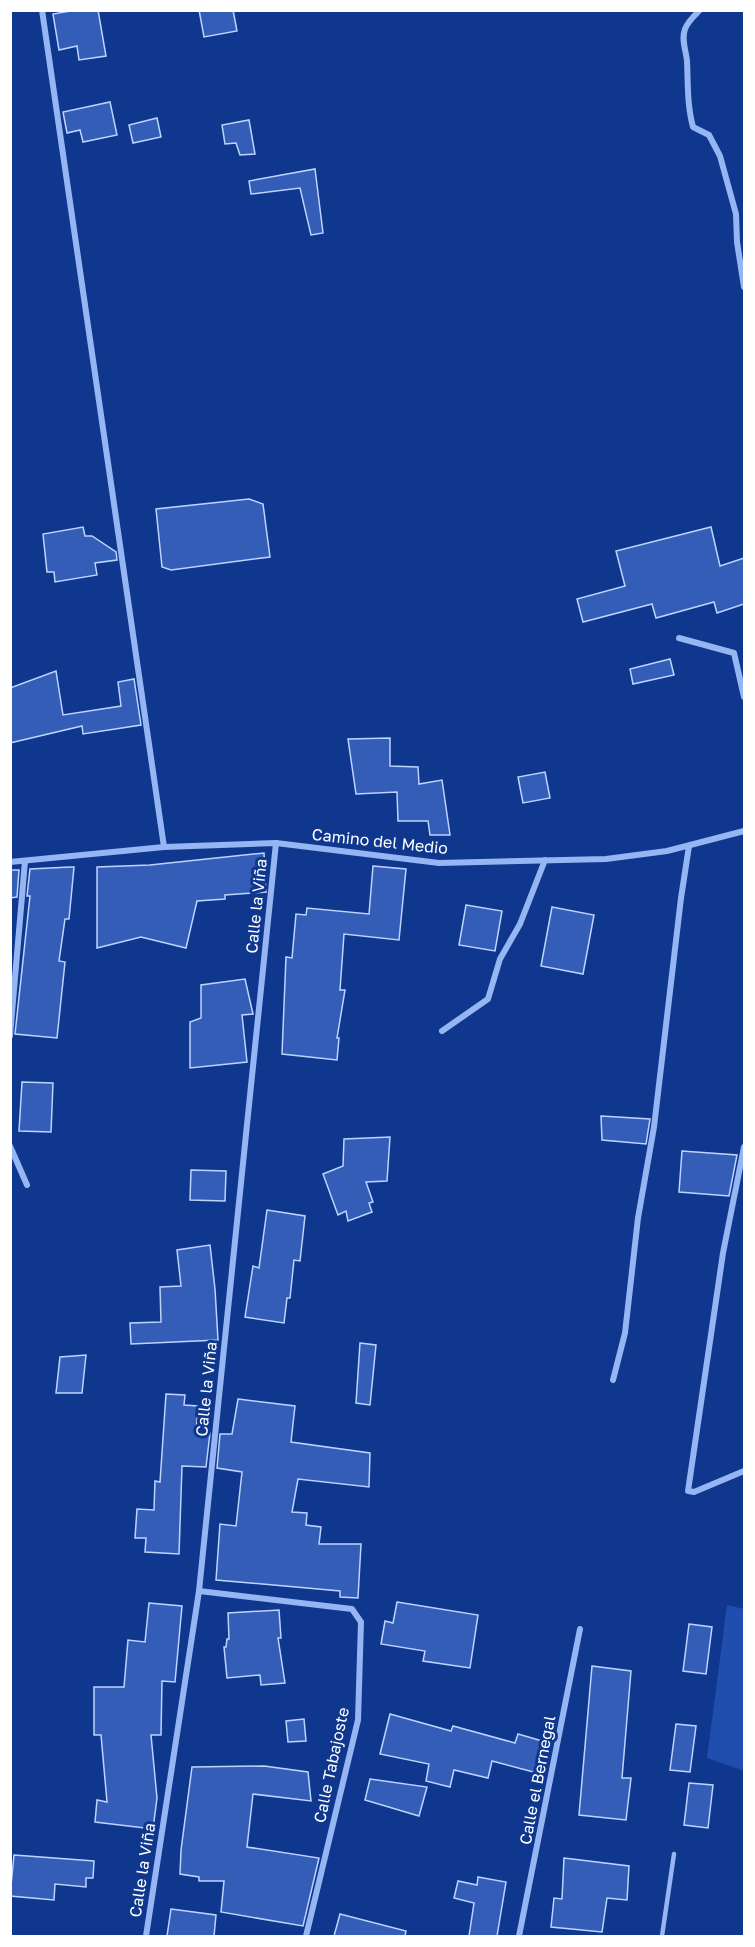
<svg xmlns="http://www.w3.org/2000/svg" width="755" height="1947" font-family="'Golos Text',sans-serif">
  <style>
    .green { fill: #204eae }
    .building { fill: #335db6; stroke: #bed3fe; stroke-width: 1.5 }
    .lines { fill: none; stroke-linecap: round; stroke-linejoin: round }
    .lane { stroke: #96b5f3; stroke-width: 4.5 }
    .street { stroke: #96b5f3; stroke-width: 6 }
    .labels { text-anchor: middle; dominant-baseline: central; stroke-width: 6; stroke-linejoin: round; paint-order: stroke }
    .street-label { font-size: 16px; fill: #fff; stroke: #0f378e }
  </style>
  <rect width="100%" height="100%" fill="#0f378e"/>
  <!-- green -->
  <polygon class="green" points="727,1605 744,1609 744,1771 707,1758"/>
  <!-- building -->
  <g class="building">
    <polygon points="76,10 98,10 106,56 79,60 77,46 59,50 53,14"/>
    <polygon points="199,10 233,10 237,31 204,37"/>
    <polygon points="110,102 117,135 83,142 80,130 67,133 63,112"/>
    <polygon points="157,118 161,137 133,143 129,125"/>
    <polygon points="249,120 255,154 240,155 236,143 225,144 222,125"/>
    <polygon points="315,169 323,233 311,235 300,188 251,194 249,181"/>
    <polygon points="249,499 263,504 270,557 171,570 162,567 156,509"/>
    <polygon points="83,527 85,536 92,536 116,552 117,560 95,563 97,575 55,582 54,572 47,572 43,534"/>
    <polygon points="711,527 720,566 744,558 744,604 717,613 714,602 656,618 652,604 583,622 577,599 625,586 616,551"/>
    <polygon points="670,659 674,675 633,684 630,669"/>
    <polygon points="56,671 63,715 121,706 118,682 134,679 141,725 83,734 82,726 10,743 10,688"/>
    <polygon points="390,738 390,766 418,767 419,784 442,780 450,835 430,835 428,821 398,821 397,792 356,794 348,739"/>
    <polygon points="545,772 550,798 523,803 518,777"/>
    <polygon points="264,853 266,892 225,895 225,899 197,901 186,948 141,937 97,948 97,867 150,865"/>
    <polygon points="373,866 406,869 399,940 344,934 340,990 345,990 337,1038 339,1038 337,1060 282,1054 286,957 292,958 296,914 306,915 307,908 369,914"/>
    <polygon points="70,867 74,867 69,919 65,919 59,961 65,962 57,1038 15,1034 30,896 27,896 30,869"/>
    <polygon points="10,870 19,870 17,897 10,898"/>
    <polygon points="466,905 502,911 495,951 459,945"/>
    <polygon points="552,907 594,915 583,974 541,966"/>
    <polygon points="245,979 253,1014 242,1015 247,1062 190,1068 190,1022 201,1018 201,985"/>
    <polygon points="22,1082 53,1083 51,1132 19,1131"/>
    <polygon points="601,1116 650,1119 646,1144 602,1140"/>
    <polygon points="390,1137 387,1181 366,1182 373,1202 369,1203 372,1212 348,1221 346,1211 338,1215 323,1174 343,1166 344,1139"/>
    <polygon points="682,1151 737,1155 729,1196 679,1192"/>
    <polygon points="191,1170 226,1171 225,1201 190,1200"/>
    <polygon points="267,1210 305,1216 300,1261 294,1260 290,1298 287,1298 284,1323 245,1317 253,1266 259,1268"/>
    <polygon points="210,1245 215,1289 218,1340 131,1344 130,1323 161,1322 160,1287 181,1286 177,1250"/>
    <polygon points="360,1343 376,1345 370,1405 356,1403"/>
    <polygon points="86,1355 82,1393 56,1393 60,1357"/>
    <polygon points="166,1394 185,1395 184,1405 198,1406 196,1433 210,1433 206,1467 182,1466 179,1554 145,1552 146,1538 135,1538 137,1509 154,1510 155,1481 160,1482"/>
    <polygon points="238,1399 295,1406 291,1442 370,1453 369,1487 298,1479 292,1512 307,1513 306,1525 321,1527 319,1544 361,1544 358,1598 340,1597 340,1591 216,1580 220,1524 236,1526 242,1472 217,1468 220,1434 232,1434"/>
    <polygon points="397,1602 478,1615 470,1668 423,1661 425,1651 381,1644 385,1621 393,1623"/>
    <polygon points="149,1603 182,1606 175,1682 162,1681 161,1735 151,1735 157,1798 153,1829 95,1822 97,1800 107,1802 101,1735 94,1735 94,1687 124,1687 128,1640 145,1642"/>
    <polygon points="279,1610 281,1638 278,1638 285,1683 261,1685 260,1675 227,1678 224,1647 226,1647 227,1639 229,1639 228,1613"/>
    <polygon points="689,1624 712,1627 706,1674 683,1671"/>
    <polygon points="592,1666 631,1671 622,1778 631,1778 626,1820 579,1815"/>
    <polygon points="390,1714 451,1731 453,1726 515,1743 518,1734 549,1743 541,1774 492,1761 488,1778 454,1770 450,1787 426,1781 429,1764 380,1754"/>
    <polygon points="304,1719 306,1741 288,1742 286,1721"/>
    <polygon points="676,1724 696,1726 690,1772 670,1770"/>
    <polygon points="264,1766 308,1772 311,1801 253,1794 247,1847 319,1858 303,1926 221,1912 224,1881 199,1881 199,1877 180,1874 181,1850 192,1767"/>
    <polygon points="370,1779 427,1787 419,1816 365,1800"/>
    <polygon points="689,1783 713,1785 708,1828 684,1825"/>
    <polygon points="14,1855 94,1861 93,1878 86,1878 86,1887 55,1884 54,1900 10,1896"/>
    <polygon points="564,1858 629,1866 627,1900 607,1898 602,1932 551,1927 554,1898 562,1899"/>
    <polygon points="478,1877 506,1882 497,1936 469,1936 474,1903 454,1898 458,1881 477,1885"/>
    <polygon points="171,1909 216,1915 214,1936 167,1936"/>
    <polygon points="340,1914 406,1931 405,1936 334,1936"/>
  </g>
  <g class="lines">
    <!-- lane -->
    <polyline class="lane" points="662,1936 674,1854"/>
    <!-- street -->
    <g class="street">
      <polyline points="42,10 164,847"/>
      <path d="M 700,10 C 694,16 688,21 685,29 C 681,40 686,50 687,61 C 688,83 687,105 693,127 L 709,135 L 720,156 L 736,214 L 737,242 L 744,287"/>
      <polyline points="679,638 734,653 744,697"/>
      <polyline points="10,862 164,847 276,843 439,863 606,859 667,851 744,831"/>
      <polyline points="442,1031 488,999 500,959 520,924 545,860"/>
      <polyline points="10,1036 25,861"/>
      <polyline points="10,1146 27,1185"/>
      <polyline points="744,1147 723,1253 688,1491 694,1492 744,1471"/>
      <polyline points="613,1380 625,1333 638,1218 654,1127 681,898 689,846"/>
      <polyline points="199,1591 352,1609 361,1622 358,1720 306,1936"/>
      <polyline points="146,1936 199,1591 276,843"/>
      <polyline points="519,1936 580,1629"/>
    </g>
  </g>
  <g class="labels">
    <!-- street labels -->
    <g class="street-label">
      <text transform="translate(380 841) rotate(6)">Camino del Medio</text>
      <text transform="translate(256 906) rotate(-84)">Calle la Viña</text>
      <text transform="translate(206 1389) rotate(-84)">Calle la Viña</text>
      <text transform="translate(331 1765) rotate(-78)">Calle Tabajoste</text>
      <text transform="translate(537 1780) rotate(-79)">Calle el Bernegal</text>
      <text transform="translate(142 1870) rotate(-81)">Calle la Viña</text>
    </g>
  </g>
  <!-- border -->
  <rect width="755" height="1947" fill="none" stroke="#ffffff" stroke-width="24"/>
</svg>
